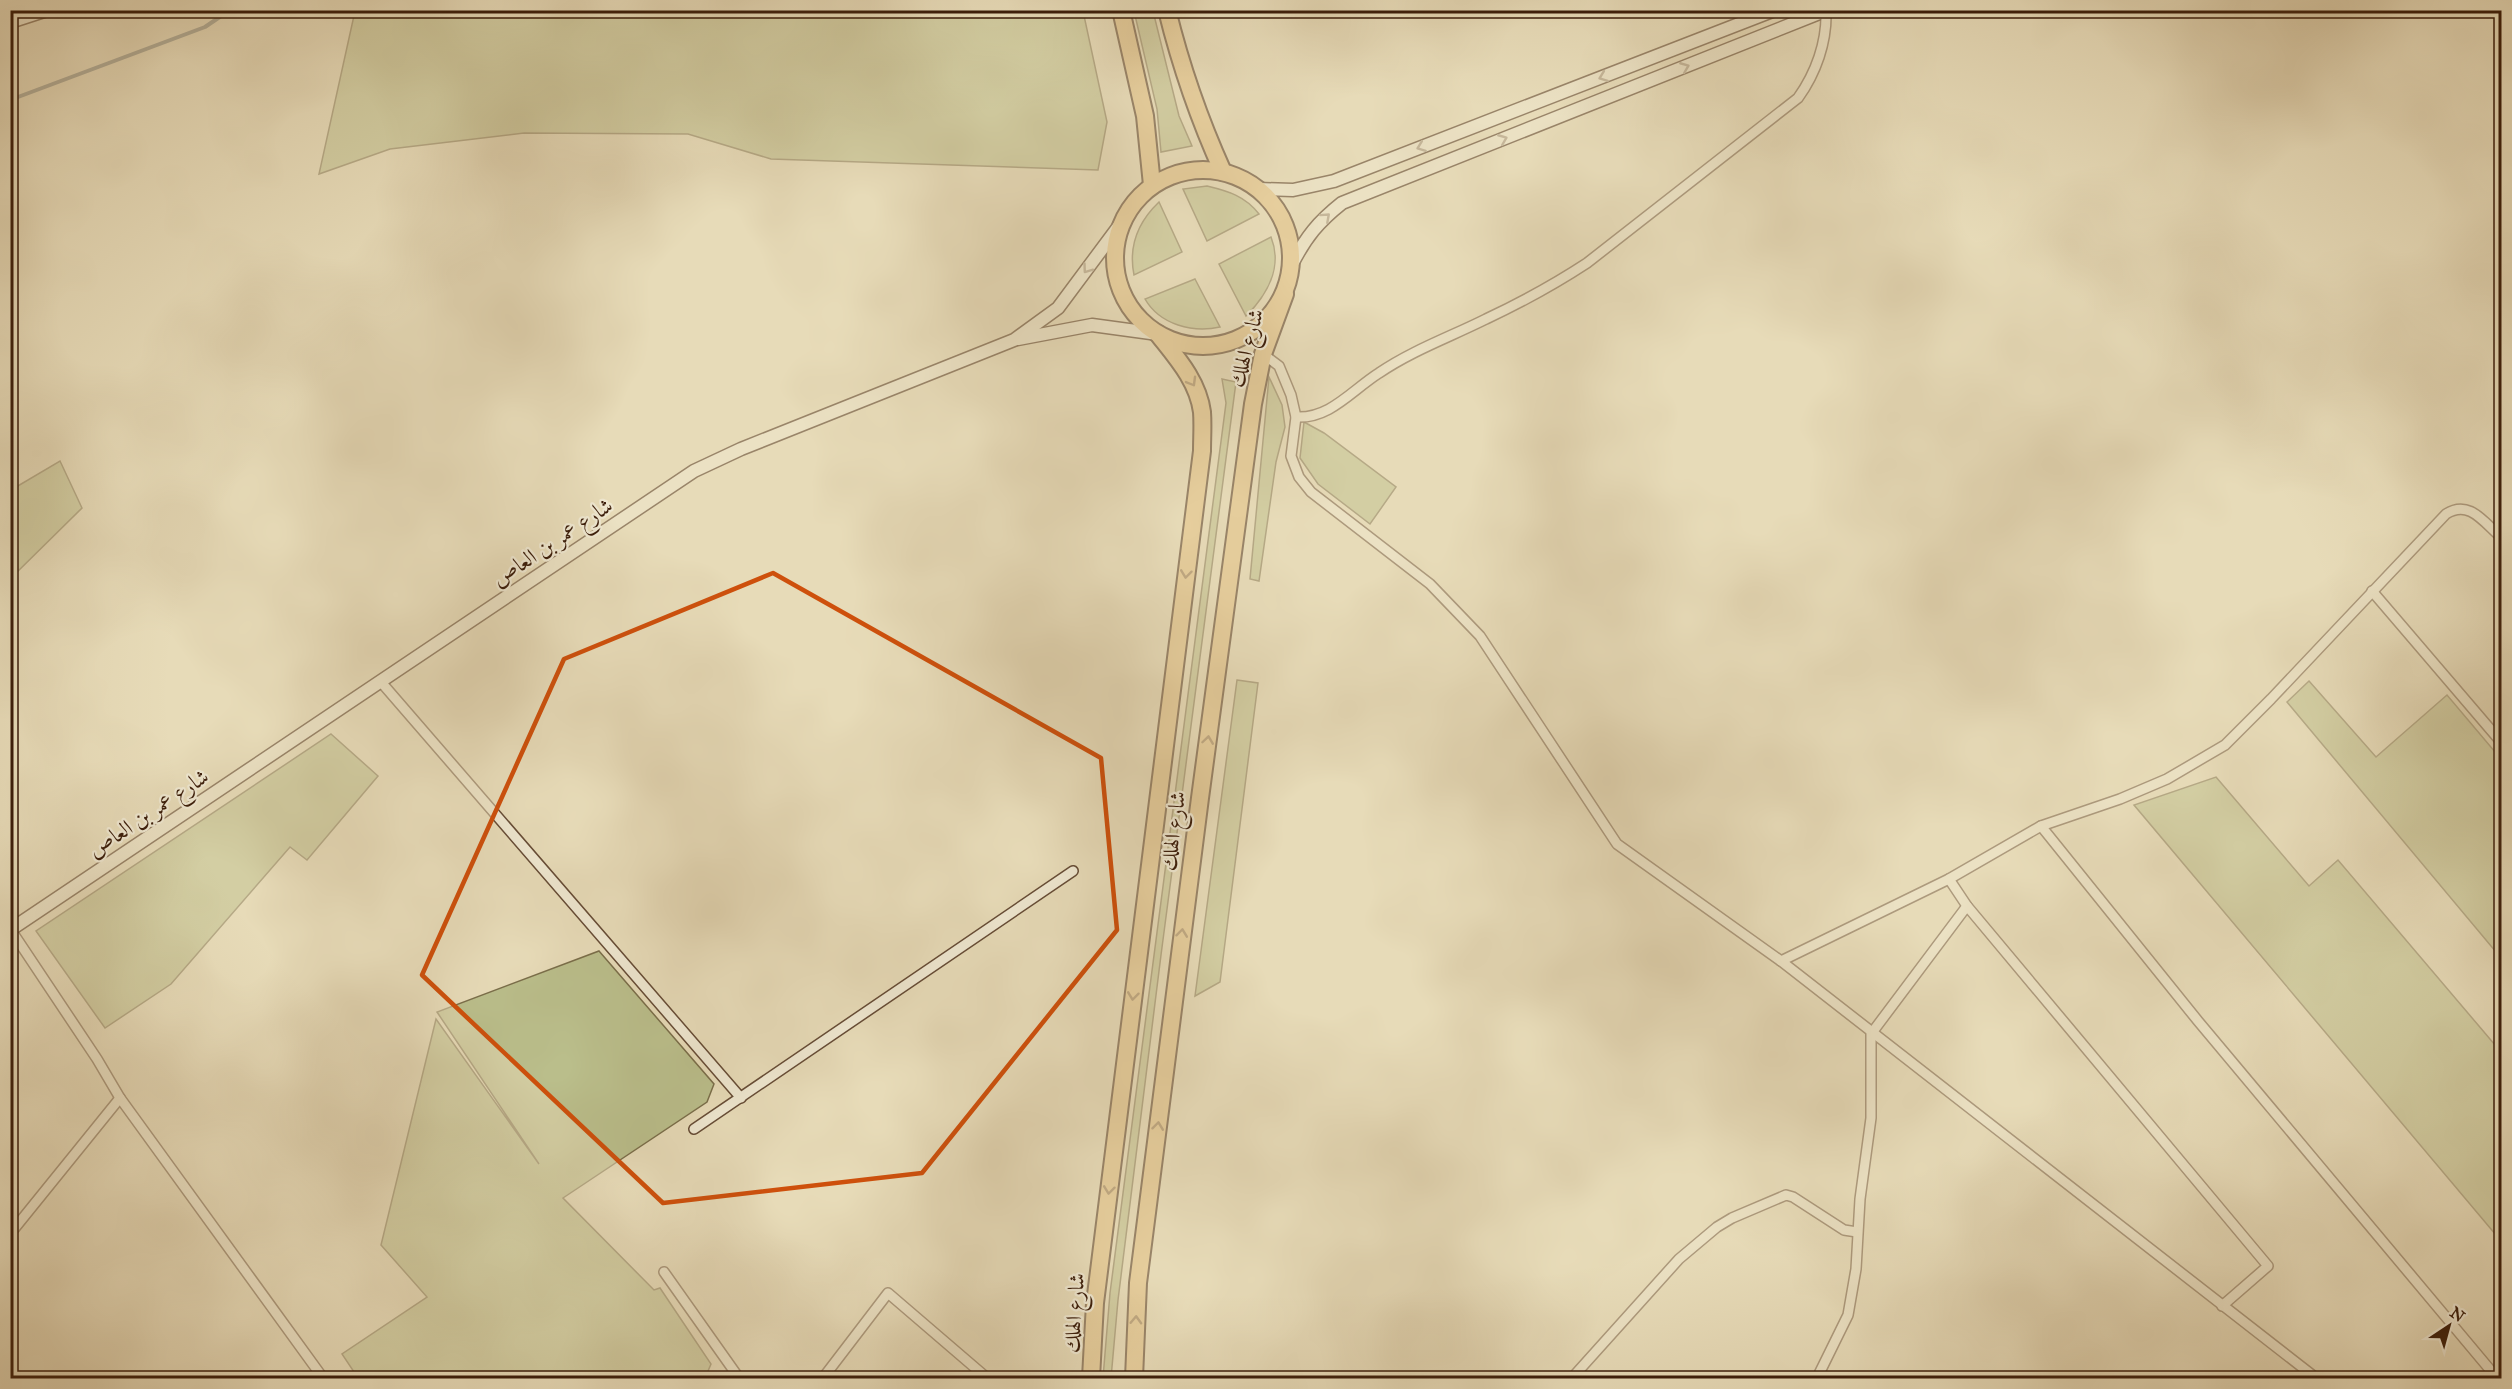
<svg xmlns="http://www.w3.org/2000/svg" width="2512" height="1389" font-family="'IM FELL Great Primer',Amiri,serif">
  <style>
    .green { fill: #babe8b; stroke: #7a6e4a; stroke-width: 1.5 }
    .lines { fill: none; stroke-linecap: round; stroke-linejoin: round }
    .stream { stroke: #757a73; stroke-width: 4 }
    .street-casing { stroke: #664c36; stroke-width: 12 }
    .secondary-casing { stroke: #3b1d0a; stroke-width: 15 }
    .highway-casing { stroke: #3b1d0a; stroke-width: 20 }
    .street { stroke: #efe8d1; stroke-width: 9 }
    .secondary { stroke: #efe8d1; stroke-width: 12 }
    .highway { stroke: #e4be7c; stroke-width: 16 }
    .oneway { stroke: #9e8d77 }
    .oneway2 { stroke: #906e43 }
    .marked { fill: none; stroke: #ce500c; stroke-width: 4.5; stroke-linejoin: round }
    .labels { text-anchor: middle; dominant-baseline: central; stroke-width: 4.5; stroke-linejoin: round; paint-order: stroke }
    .street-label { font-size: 22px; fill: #3b1d0a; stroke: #efe8d1 }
  </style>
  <rect width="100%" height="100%" fill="#e7dbb8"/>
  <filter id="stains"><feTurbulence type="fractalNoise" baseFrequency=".00333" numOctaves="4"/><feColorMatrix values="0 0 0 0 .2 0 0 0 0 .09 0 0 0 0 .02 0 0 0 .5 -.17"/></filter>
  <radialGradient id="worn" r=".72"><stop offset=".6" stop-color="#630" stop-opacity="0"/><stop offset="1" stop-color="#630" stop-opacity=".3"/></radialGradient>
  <!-- green -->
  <g class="green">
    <polygon points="355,11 1083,11 1107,122 1098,170 771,159 688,134 524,133 390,149 319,174"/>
    <polygon points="1134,11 1153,11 1179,116 1192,146 1161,152 1157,109"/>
    <path d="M 1207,186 C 1228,191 1245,196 1259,214 L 1207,241 L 1183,189 Z"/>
    <path d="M 1159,202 L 1182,252 L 1134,275 C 1128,245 1138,222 1159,202 Z"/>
    <path d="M 1271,237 C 1283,267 1267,295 1246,316 L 1219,264 Z"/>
    <path d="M 1195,279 L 1220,327 C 1193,333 1160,325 1145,299 Z"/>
    <polygon points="1269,377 1282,405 1285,427 1276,462 1259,581 1250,579"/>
    <polygon points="1222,379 1236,382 1161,955 1118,1300 1111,1378 1103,1378 1110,1293 1226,403"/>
    <polygon points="1304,422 1324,433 1396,487 1370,524 1318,484 1300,458"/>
    <polygon points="60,461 82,508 11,578 11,490"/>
    <polygon points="1237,680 1258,683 1220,982 1195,996"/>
    <polygon points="2309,681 2376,757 2447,695 2501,759 2501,958 2287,702"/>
    <polygon points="331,734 378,776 307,860 290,847 171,984 105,1028 36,931"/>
    <polygon points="2216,777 2309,886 2338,860 2501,1052 2501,1241 2134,805"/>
    <polygon points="599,951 714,1084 707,1102 563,1198 654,1290 660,1288 711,1364 705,1378 358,1378 342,1354 427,1297 381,1245 436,1019 539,1164 437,1012"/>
  </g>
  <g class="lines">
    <!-- stream -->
    <polyline class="stream" points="10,100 205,27 230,10"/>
    <defs>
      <g id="street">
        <polyline points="1263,354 1279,366 1291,395 1296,417 1291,456 1299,477 1311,492 1430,584 1480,636 1617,844 1781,961 2316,1378"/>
        <path d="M 1296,417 C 1330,419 1352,390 1379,373 C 1413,350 1450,337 1486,319 C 1520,303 1555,284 1587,263 L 1798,98 C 1816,73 1827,42 1826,11"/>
        <polyline points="2372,591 2502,743"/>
        <polyline points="381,682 741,1098"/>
        <polyline points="2041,826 2198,1021 2497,1378"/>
        <polyline points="1949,879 1967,906 2268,1266 2222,1306"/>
        <polyline points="11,930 97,1059 120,1098 323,1378"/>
        <path d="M 1781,961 L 1949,879 L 2041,826 L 2120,799 L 2167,779 L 2225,745 L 2271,699 L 2446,514 C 2470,499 2484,523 2502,538"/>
        <polyline points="694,1129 1073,871"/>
        <polyline points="10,1234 120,1098"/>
        <polyline points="664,1272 739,1378"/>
        <polyline points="823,1378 888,1293 987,1378"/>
        <polyline points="1572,1378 1679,1259 1717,1227 1732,1218 1786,1195 1793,1197 1844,1230 1857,1232"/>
        <polyline points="1817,1378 1848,1315 1856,1269 1860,1199 1871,1118 1871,1034 1967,906"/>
      </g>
      <g id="secondary">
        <polyline points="10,22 47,10"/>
        <polyline points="1258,189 1293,190 1334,181 1775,10"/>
        <path d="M 1292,264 C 1306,237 1318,222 1342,203 L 1827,10"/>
        <polyline points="1018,339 1092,325 1158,334"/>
        <polyline points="10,930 694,471 741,449 1014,340 1058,308 1122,222"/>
      </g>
      <g id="highway">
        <polyline points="1121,10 1145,116 1152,185"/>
        <path d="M 1167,10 C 1181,67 1199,119 1223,172"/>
        <circle cx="1203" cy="258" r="88"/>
        <path d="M 1091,1378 L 1095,1303 L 1202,451 C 1202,438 1203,425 1202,412 C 1198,381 1176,357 1158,334"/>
        <polyline points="1134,1378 1138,1283 1200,798 1253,404 1263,354 1285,294"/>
      </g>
    </defs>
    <!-- street casing -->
    <use href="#street" class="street-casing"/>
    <!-- secondary casing -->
    <use href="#secondary" class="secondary-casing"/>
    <!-- highway casing -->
    <use href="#highway" class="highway-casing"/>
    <!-- street -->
    <use href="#street" class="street"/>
    <!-- secondary -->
    <use href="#secondary" class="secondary"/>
    <!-- highway -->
    <use href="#highway" class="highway"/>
  </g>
  <!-- one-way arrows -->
  <defs><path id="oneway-chevron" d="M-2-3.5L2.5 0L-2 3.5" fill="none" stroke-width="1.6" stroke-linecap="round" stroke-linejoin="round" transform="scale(1.5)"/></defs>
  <g class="oneway">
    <use href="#oneway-chevron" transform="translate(1685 67) rotate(-22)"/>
    <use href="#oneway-chevron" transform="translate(1603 77) rotate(159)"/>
    <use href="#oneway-chevron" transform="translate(1503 139) rotate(-22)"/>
    <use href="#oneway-chevron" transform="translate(1421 147) rotate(159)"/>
    <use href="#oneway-chevron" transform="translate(1326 217) rotate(-42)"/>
    <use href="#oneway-chevron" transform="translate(1087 269) rotate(126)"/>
  </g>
  <g class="oneway2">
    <use href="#oneway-chevron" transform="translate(1192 382) rotate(60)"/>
    <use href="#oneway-chevron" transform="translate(1186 574) rotate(97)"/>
    <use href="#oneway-chevron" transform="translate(1208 740) rotate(-82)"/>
    <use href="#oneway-chevron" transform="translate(1182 933) rotate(-83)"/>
    <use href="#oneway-chevron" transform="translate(1133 996) rotate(97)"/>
    <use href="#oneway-chevron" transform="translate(1158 1126) rotate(-83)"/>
    <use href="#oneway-chevron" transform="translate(1109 1190) rotate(97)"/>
    <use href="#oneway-chevron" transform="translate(1136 1320) rotate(-88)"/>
  </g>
  <!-- marked area -->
  <path d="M0 0H2512V1389H0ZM 773,573 L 1101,758 L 1117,930 L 922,1173 L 663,1203 L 422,975 L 564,659 Z" fill="#e7dbb8" fill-opacity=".55" fill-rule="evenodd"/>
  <path class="marked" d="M 773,573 L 1101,758 L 1117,930 L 922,1173 L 663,1203 L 422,975 L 564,659 Z"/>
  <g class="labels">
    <!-- street labels -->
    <g class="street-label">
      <text transform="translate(1246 348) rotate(-75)">شارع الهلك</text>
      <text transform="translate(552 542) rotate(-34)">شارع عمر بن العاص</text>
      <text transform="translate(148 813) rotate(-34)">شارع عمر بن العاص</text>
      <text transform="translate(1173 831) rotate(-83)">شارع الهلك</text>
      <text transform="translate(1074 1313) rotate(-86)">شارع الهلك</text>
    </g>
  </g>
  <!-- margin -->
  <rect width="2512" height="1389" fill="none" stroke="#e7dbb8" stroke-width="36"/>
  <rect x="12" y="12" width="2488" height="1365" fill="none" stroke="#3b1d0a" stroke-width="3"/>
  <rect x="18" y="18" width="2476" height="1353" fill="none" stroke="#3b1d0a" stroke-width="1.5"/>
  <!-- north arrow -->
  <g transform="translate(2449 1326) rotate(36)" stroke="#efe8d1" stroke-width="4.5" paint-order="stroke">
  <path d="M0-4.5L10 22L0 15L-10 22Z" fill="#3b1d0a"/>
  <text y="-9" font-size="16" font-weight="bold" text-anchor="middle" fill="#3b1d0a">N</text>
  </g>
  <rect width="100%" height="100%" filter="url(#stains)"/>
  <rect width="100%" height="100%" fill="url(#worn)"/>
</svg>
